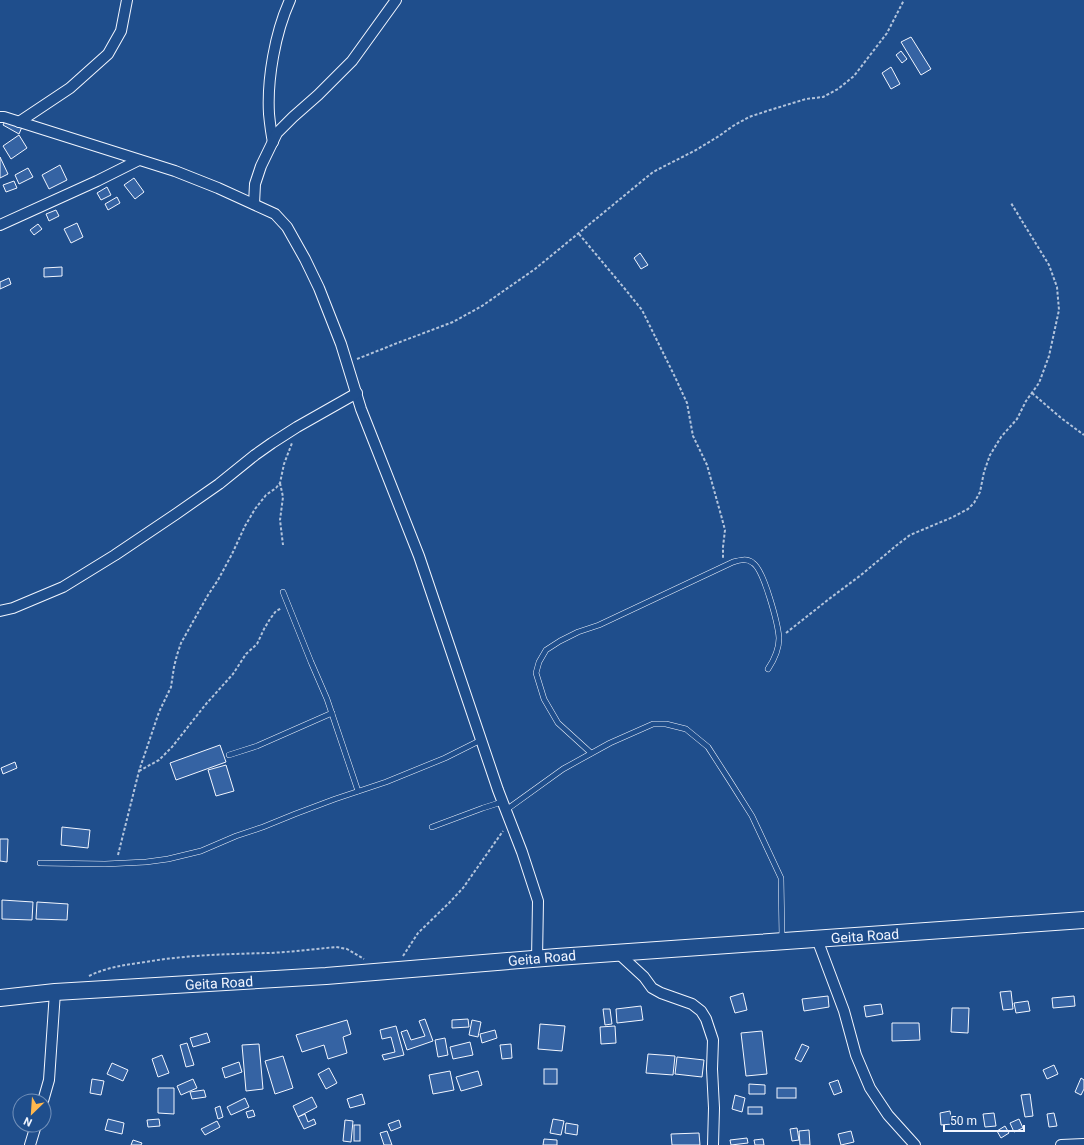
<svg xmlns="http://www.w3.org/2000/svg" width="1084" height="1145" font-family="Roboto,sans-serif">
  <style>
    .building { fill: #3563a3; stroke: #f2f6ff }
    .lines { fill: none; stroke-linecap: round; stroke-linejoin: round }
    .service-casing { stroke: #f2f6ff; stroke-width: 6 }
    .minor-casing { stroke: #f2f6ff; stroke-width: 12 }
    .trunk-casing { stroke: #f2f6ff; stroke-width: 18 }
    .path { stroke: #b3c4dc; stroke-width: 2; stroke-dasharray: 3 2; stroke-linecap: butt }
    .service { stroke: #1f4e8c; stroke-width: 5 }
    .minor { stroke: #1f4e8c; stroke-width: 10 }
    .trunk { stroke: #1f4e8c; stroke-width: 16 }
    .labels { text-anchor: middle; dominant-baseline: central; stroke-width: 3; stroke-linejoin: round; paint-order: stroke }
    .street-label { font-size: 14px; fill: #f2f6ff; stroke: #1f4e8c }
  </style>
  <rect width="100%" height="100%" fill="#1f4e8c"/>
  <!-- building -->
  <g class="building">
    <polygon points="911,37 931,69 921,75 901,42"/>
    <polygon points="901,51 907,59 902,63 896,55"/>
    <polygon points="891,67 900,84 891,89 882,73"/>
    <polygon points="6,119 22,127 19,134 3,125"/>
    <polygon points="19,135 27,148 11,159 3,146"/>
    <polygon points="0,157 8,174 0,178"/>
    <polygon points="60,165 67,180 49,189 42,175"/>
    <polygon points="28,168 33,177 19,184 15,175"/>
    <polygon points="134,178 144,192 135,199 124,185"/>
    <polygon points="14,181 17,188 6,192 3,185"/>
    <polygon points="107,187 111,195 101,200 97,193"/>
    <polygon points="117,197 120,203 108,210 105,204"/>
    <polygon points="56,210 59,216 49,221 46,214"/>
    <polygon points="77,223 83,237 71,243 64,229"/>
    <polygon points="38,224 42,229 34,235 30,230"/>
    <polygon points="640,253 648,265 641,269 634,258"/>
    <polygon points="62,267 62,276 44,277 44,268"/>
    <polygon points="9,278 11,284 0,289 0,282"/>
    <polygon points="220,745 226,762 176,780 170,763"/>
    <polygon points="15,762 17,768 3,774 1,768"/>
    <polygon points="226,765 234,791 216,796 208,770"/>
    <polygon points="62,827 90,830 88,848 61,845"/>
    <polygon points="0,839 8,839 7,862 0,861"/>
    <polygon points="2,900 33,902 32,920 2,919"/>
    <polygon points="37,902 68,904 67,920 36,919"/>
    <polygon points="1011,991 1013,1009 1003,1010 1000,992"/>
    <polygon points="743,993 747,1010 735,1013 730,997"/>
    <polygon points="828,996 829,1007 804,1011 802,999"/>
    <polygon points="1074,996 1075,1006 1053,1008 1052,998"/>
    <polygon points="1028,1001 1030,1011 1016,1013 1014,1003"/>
    <polygon points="881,1004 883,1014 866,1017 864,1006"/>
    <polygon points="641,1006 643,1020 617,1023 616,1009"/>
    <polygon points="952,1008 969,1008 968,1033 951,1032"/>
    <polygon points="603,1009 610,1009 612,1024 605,1025"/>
    <polygon points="425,1019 433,1041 407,1050 401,1032 407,1030 411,1040 425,1036 419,1021"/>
    <polygon points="468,1019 469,1027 452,1028 452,1020"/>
    <polygon points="347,1020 351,1034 343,1037 347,1053 328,1059 324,1045 302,1052 296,1035"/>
    <polygon points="472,1020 481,1022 478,1037 469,1035"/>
    <polygon points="892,1023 919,1023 920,1040 892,1041"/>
    <polygon points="540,1024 565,1026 562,1051 538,1049"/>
    <polygon points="396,1026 404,1055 384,1060 382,1055 395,1052 391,1037 382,1039 380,1030"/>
    <polygon points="615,1026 616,1043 601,1044 600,1027"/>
    <polygon points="495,1030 497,1038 482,1043 480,1034"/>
    <polygon points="762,1031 767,1074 746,1076 741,1033"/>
    <polygon points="207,1033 210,1042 193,1047 190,1038"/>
    <polygon points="445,1038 448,1055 438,1057 435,1040"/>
    <polygon points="470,1042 473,1055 453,1059 450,1047"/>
    <polygon points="187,1043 194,1065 186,1067 180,1045"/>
    <polygon points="259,1044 263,1089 246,1091 242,1045"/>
    <polygon points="511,1044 512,1058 502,1059 500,1045"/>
    <polygon points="802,1044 809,1047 801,1062 795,1059"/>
    <polygon points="648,1054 675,1056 673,1075 646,1073"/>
    <polygon points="162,1055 169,1073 158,1077 152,1059"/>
    <polygon points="283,1056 293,1088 275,1094 265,1061"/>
    <polygon points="677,1057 704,1060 702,1077 675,1074"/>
    <polygon points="239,1062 242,1072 225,1078 222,1068"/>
    <polygon points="112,1063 128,1070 123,1081 107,1074"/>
    <polygon points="1054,1065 1058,1074 1047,1079 1043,1070"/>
    <polygon points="329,1068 337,1083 326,1089 318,1074"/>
    <rect x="544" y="1069" width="13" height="15"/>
    <polygon points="450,1071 454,1090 433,1094 429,1075"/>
    <polygon points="478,1071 482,1085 461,1091 456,1077"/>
    <polygon points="1081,1078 1084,1080 1084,1089 1081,1095 1075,1092"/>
    <polygon points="92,1079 104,1081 101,1095 90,1093"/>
    <polygon points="193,1079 197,1088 181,1095 177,1086"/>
    <polygon points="838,1080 842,1092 834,1095 829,1083"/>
    <polygon points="749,1084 765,1085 765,1094 749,1094"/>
    <polygon points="158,1088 174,1088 174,1114 158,1113"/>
    <rect x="777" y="1088" width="19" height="10"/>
    <polygon points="204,1090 206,1097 192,1099 190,1092"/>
    <polygon points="362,1094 365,1104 350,1108 347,1099"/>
    <polygon points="1030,1094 1033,1116 1025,1117 1021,1095"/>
    <polygon points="735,1095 745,1098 742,1112 732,1109"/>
    <polygon points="312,1097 317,1107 298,1117 293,1106"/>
    <polygon points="245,1098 249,1107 231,1115 227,1107"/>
    <polygon points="220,1106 223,1117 218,1119 215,1108"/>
    <rect x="748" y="1107" width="14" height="7"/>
    <polygon points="253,1110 255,1116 248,1118 246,1112"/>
    <polygon points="950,1111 952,1124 941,1125 940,1113"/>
    <polygon points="994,1113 996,1126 985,1127 983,1114"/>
    <polygon points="1054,1113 1057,1126 1049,1127 1047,1114"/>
    <polygon points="305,1114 308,1122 314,1119 316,1124 304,1129 298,1117"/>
    <polygon points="108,1119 124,1123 122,1134 105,1130"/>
    <polygon points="159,1119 160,1126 148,1127 147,1120"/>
    <polygon points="553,1119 564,1121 561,1135 550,1133"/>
    <polygon points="1019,1119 1023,1128 1014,1132 1010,1123"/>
    <polygon points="345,1120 353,1121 351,1142 343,1141"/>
    <polygon points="399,1120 401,1127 391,1131 388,1124"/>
    <polygon points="217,1121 220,1127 205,1135 201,1129"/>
    <polygon points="566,1123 578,1125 577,1135 565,1133"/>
    <rect x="354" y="1125" width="6" height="16"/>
    <polygon points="1005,1126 1009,1133 1001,1138 997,1131"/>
    <polygon points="797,1128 799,1140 792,1141 790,1129"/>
    <polygon points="809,1130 810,1145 800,1145 799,1131"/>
    <polygon points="387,1131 392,1145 384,1145 380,1133"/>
    <polygon points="851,1131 854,1142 841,1145 838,1134"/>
    <polygon points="699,1133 700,1145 672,1145 671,1134"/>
    <polygon points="747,1138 748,1143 731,1145 730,1140"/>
    <polygon points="544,1139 557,1140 557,1145 543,1145"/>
    <polygon points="763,1139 764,1145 755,1145 754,1140"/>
    <polygon points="133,1140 142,1143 141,1145 131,1145"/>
  </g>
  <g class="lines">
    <defs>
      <g id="service">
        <polyline points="283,592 311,662 327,699 358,791"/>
        <path d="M 591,753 L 558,723 L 544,699 L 536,673 L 539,662 L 546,650 L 560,641 L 578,632 L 599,625 L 733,562 C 740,560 747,558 753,563 C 764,570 778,624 779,638 C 779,650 774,660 768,669"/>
        <polyline points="229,755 257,746 332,713"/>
        <polyline points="506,810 563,769 610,743 653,724 666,724 686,729 708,747 728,778 752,816 781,878 782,938"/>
        <polyline points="432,827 483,808 502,802"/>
        <polyline points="40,863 105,864 146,862 168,859 201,851 236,836 263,827 295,814 335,799 386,782 445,758 481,740"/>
      </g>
      <g id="minor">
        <polyline points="0,117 4,117 175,171 218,188 275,214 287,227 305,259 319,288 341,344 361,409 419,556 498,790 522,852 538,901 537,959"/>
        <polyline points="19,122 70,88 108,54 121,31 127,0"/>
        <path d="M 273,142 C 271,133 270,124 269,114 C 267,79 275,33 290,0"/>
        <polyline points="254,204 255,184 261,166 277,133 293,117 318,95 352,61 396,0"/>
        <polyline points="0,225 97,181 139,160"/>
        <polyline points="0,611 13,608 63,587 115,555 176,514 219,484 255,455 272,443 297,427 357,393"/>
        <polyline points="817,939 844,1011 856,1055 870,1088 888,1115 915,1145"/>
        <polyline points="618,953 644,977 652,988 661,993 692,1004 701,1011 706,1019 713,1040 712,1069 714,1108 713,1145"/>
        <polyline points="43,1101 49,1080 55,992"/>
        <polyline points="30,1145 36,1125"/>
        <polyline points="1061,1145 1084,1144"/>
      </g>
      <polyline id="trunk" points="0,998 55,992 326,976 557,957 1084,920"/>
    </defs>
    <!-- service casing -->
    <use href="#service" class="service-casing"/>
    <!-- minor casing -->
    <use href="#minor" class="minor-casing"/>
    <!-- trunk casing -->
    <use href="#trunk" class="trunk-casing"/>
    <!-- path -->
    <g class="path">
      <polyline points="579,234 625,289 642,310 675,377 687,403 693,436 707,465 721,515 725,530 723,547 723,559"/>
      <polyline points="357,359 400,342 453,322 482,306 535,269 653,172 696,150 719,136 733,126 749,117 770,110 806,99 823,97 838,89 854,76 887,33 904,0"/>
      <polyline points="1032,393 1061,418 1084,435"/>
      <polyline points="280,483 283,497 280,520 283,545"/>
      <polyline points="786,633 829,599 861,575 897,545 910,535 953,517 968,509 974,503 980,492 984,472 990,455 1001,437 1017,419 1026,401 1039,383 1049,356 1059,310 1057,287 1049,265 1011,203"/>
      <polyline points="139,771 159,760 172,747 206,704 233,674 246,654 257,644 264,629 270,619 276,611 282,608"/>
      <polyline points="118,855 139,771 159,712 171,687 174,667 177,655 181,643 208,595 218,580 232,554 245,526 255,509 266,495 276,488 280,483 284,464 292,443"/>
      <polyline points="403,956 418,933 449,903 463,888 503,831"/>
      <path d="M 89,976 C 107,967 125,965 145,962 C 186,955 227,954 269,953 C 292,952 314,949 336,947 L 347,949 L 364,959"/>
    </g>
    <!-- service -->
    <use href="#service" class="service"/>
    <!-- minor -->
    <use href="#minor" class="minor"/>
    <!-- trunk -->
    <use href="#trunk" class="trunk"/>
  </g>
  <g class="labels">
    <!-- street labels -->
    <g class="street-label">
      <text transform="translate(865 936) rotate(-4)">Geita Road</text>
      <text transform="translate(542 958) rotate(-5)">Geita Road</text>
      <text transform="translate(219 983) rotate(-3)">Geita Road</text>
    </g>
  </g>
  <!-- north arrow -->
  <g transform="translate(32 1113) rotate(205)"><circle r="19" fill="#1f4e8c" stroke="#7391ba"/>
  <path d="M0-3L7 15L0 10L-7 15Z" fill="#ffb74d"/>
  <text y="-6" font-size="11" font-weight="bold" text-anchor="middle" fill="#f2f6ff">N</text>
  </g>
  <!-- scale -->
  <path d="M944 1125v6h80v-6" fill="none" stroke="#f2f6ff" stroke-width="2"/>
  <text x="950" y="1125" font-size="12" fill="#f2f6ff" stroke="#1f4e8c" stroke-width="3" paint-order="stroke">50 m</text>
</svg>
